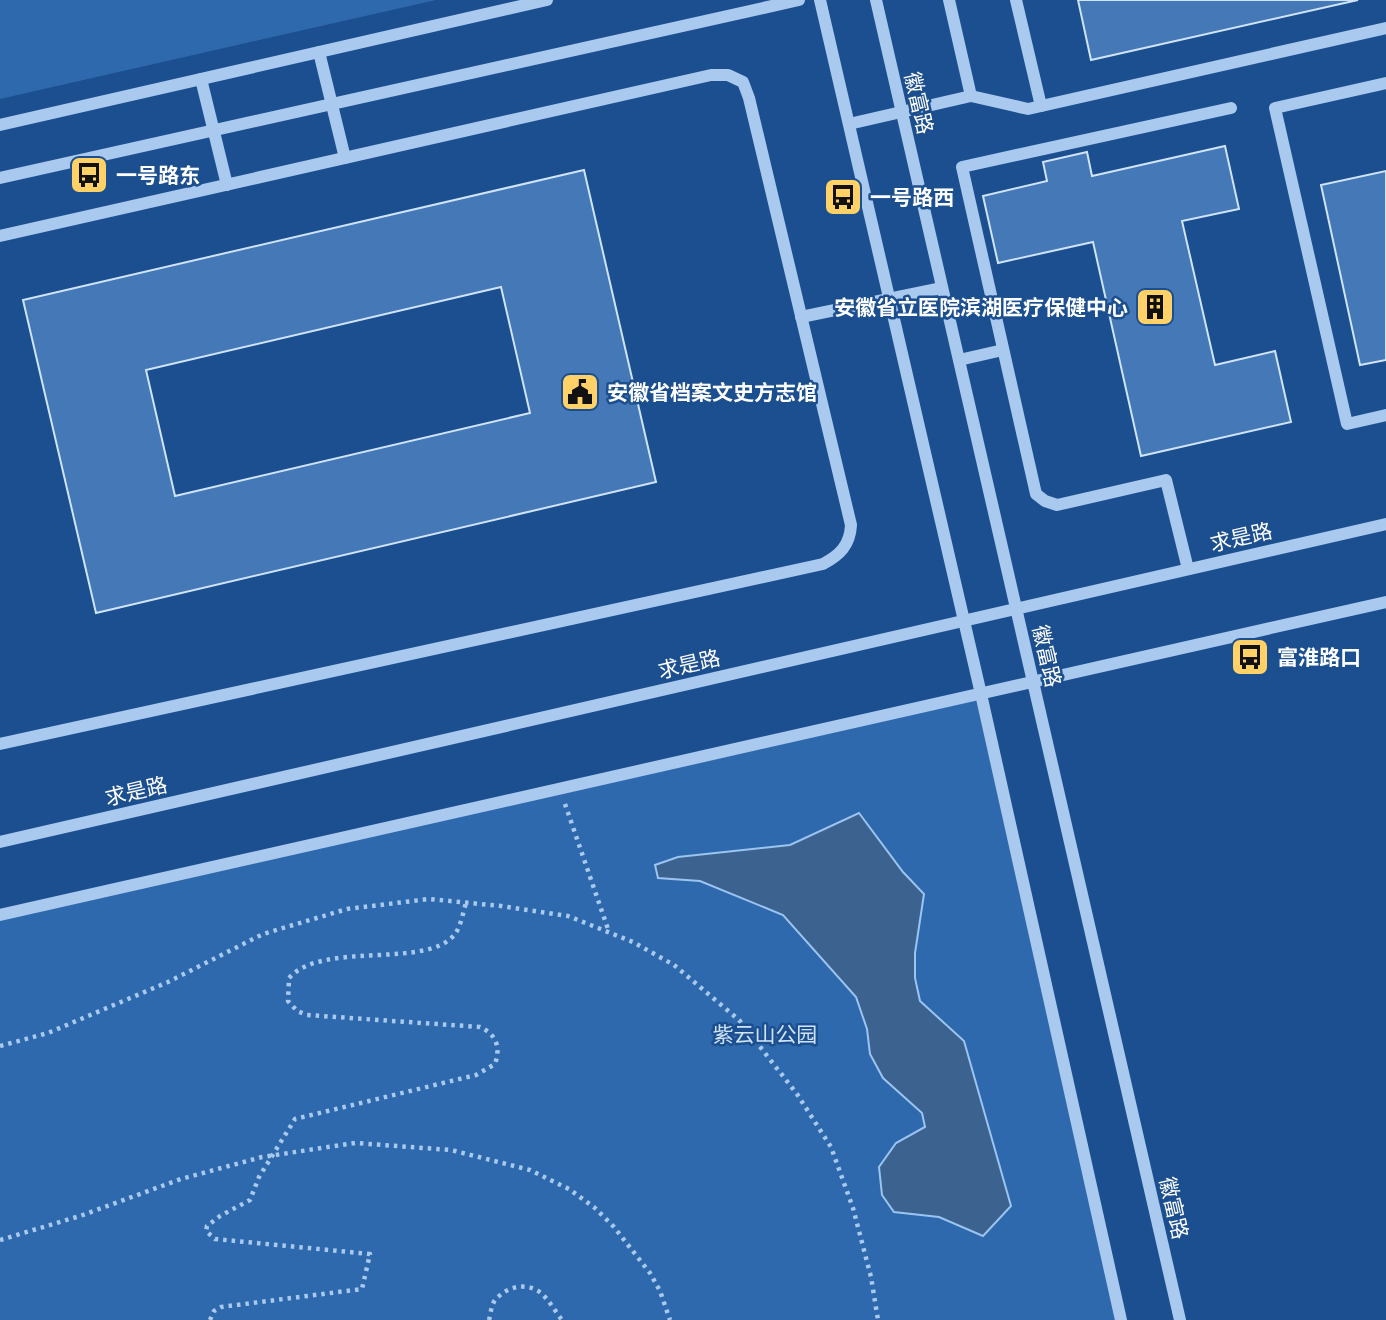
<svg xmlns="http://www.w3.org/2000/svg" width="1386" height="1320" font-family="'PT Sans Narrow','Noto Sans SC',sans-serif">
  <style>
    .green { fill: #2e69ad }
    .water { fill: #3c6290; stroke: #9cc4f0; stroke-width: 2 }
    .building { fill: #4478b7; stroke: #cfe3fa; stroke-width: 2; fill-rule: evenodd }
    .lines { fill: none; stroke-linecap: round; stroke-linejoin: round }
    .path { stroke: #a9c9ee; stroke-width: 4.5; stroke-dasharray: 3.5 5; stroke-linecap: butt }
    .minor { stroke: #a9c9ee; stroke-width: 12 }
    .labels { text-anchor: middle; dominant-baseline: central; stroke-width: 5; stroke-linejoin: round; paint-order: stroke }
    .street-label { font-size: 21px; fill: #fff; stroke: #1b4f8f }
    .poi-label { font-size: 21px; font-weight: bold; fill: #fff; stroke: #1b4f8f; text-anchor: start }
    .park-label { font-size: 21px; fill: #cfe3fa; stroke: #1b4f8f }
  </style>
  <rect width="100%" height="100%" fill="#1b4f8f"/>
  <!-- green -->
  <g class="green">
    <polygon points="0,0 436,0 0,99"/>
    <polygon points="981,694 1121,1320 0,1320 0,915"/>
  </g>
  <!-- water -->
  <polygon class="water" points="859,813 903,872 924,894 915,953 915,978 920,1001 964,1041 1011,1206 983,1236 939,1217 894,1212 882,1195 879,1167 896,1143 925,1127 922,1113 883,1078 870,1054 867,1029 856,997 783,915 700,881 658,878 655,865 678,857 790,845"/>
  <!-- building -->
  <g class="building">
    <polygon points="1078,0 1358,0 1091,60"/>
    <polygon points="1225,146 1239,209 1182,221 1215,365 1275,351 1291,422 1141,456 1093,242 998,263 983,196 1047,181 1043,162 1087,152 1092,176"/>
    <path d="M 584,170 L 656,482 L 96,613 L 23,300 ZM 501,287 L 530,413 L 175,496 L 146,370 Z"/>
    <polygon points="1386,171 1386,360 1360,365 1321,185"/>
  </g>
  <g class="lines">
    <!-- path -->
    <g class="path">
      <polyline points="565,804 609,932"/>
      <polyline points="0,1046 48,1033 168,982 263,934 347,909 429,899 501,906 568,916 633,942 674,965 739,1020 797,1094 831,1147 853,1208 871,1277 878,1320"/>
      <polyline points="0,1240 80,1216 181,1179 262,1157 355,1143 451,1150 530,1170 569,1189 595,1208 614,1227 650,1273 660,1291 670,1320"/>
      <path d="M 210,1320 L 214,1311 L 221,1307 L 362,1289 L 370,1254 L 215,1239 L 206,1231 L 207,1226 L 220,1216 L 250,1200 L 259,1177 L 295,1119 L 476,1075 L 495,1064 C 501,1047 496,1034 480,1027 L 307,1015 L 297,1011 L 288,1001 L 289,978 C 323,940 427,970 455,934 C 461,926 463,912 466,903"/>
      <path d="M 489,1320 C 491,1313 491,1304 496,1299 C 508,1286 527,1282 541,1293 C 549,1300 555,1311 562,1320"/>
    </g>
    <!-- minor -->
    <g class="minor">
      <polyline points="820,0 981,694 1121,1320"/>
      <polyline points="876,0 1180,1320"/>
      <polyline points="1016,0 1041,106"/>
      <polyline points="319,52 345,158"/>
      <polyline points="201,79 227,185"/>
      <polyline points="1386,83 1275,108 1347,424 1386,415"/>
      <polyline points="971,96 1028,109 1386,28"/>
      <polyline points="849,124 971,96 949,0"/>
      <polyline points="0,125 547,0"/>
      <polyline points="0,178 799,0"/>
      <path d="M 0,236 L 711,75 L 728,75 L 743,82 L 749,98 L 851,525 C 850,545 840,555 823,564 L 0,744"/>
      <polyline points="801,317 942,288"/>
      <polyline points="959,360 1003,350"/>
      <polyline points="1188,569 1166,480 1057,505 1045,501 1036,494 962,167 1231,108"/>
      <polyline points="0,842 1386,524"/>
      <polyline points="0,915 1386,602"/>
    </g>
  </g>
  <!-- icons -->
  <defs>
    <symbol id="bus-square" viewBox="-11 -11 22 22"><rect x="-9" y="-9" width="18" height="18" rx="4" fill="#ffd166" stroke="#1b4f8f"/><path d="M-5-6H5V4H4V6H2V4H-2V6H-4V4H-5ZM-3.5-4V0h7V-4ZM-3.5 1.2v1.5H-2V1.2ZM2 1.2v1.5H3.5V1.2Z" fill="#111"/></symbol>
    <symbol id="building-square" viewBox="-11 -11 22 22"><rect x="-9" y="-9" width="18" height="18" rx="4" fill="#ffd166" stroke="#1b4f8f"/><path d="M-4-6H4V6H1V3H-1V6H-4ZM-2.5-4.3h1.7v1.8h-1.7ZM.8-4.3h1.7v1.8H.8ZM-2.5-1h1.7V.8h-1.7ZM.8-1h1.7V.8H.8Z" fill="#111"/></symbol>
    <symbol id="civic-square" viewBox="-11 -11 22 22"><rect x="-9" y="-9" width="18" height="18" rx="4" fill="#ffd166" stroke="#1b4f8f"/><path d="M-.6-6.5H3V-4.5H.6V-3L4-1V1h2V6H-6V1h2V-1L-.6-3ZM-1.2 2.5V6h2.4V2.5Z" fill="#111"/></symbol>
  </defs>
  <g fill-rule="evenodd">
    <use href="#bus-square" x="67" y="153" width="44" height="44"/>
    <use href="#bus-square" x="821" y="175" width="44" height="44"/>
    <use href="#building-square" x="1133" y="285" width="44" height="44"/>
    <use href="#civic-square" x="558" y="370" width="44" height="44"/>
    <use href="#bus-square" x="1228" y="635" width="44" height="44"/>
  </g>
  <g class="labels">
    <!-- street labels -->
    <g class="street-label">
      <text transform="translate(919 103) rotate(77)">徽富路</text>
      <text transform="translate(1241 537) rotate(-13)">求是路</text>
      <text transform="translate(1047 656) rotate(77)">徽富路</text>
      <text transform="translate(689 664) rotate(-13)">求是路</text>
      <text transform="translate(136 791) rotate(-13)">求是路</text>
      <text transform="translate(1174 1208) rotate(77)">徽富路</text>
    </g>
    <!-- poi labels -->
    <g class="poi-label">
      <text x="116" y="175">一号路东</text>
      <text x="870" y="197">一号路西</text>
      <text x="1128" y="307" text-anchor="end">安徽省立医院滨湖医疗保健中心</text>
      <text x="607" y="392">安徽省档案文史方志馆</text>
      <text x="1277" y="657">富淮路口</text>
    </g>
    <!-- park labels -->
    <g class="park-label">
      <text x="765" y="1034">紫云山公园</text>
    </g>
  </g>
</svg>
